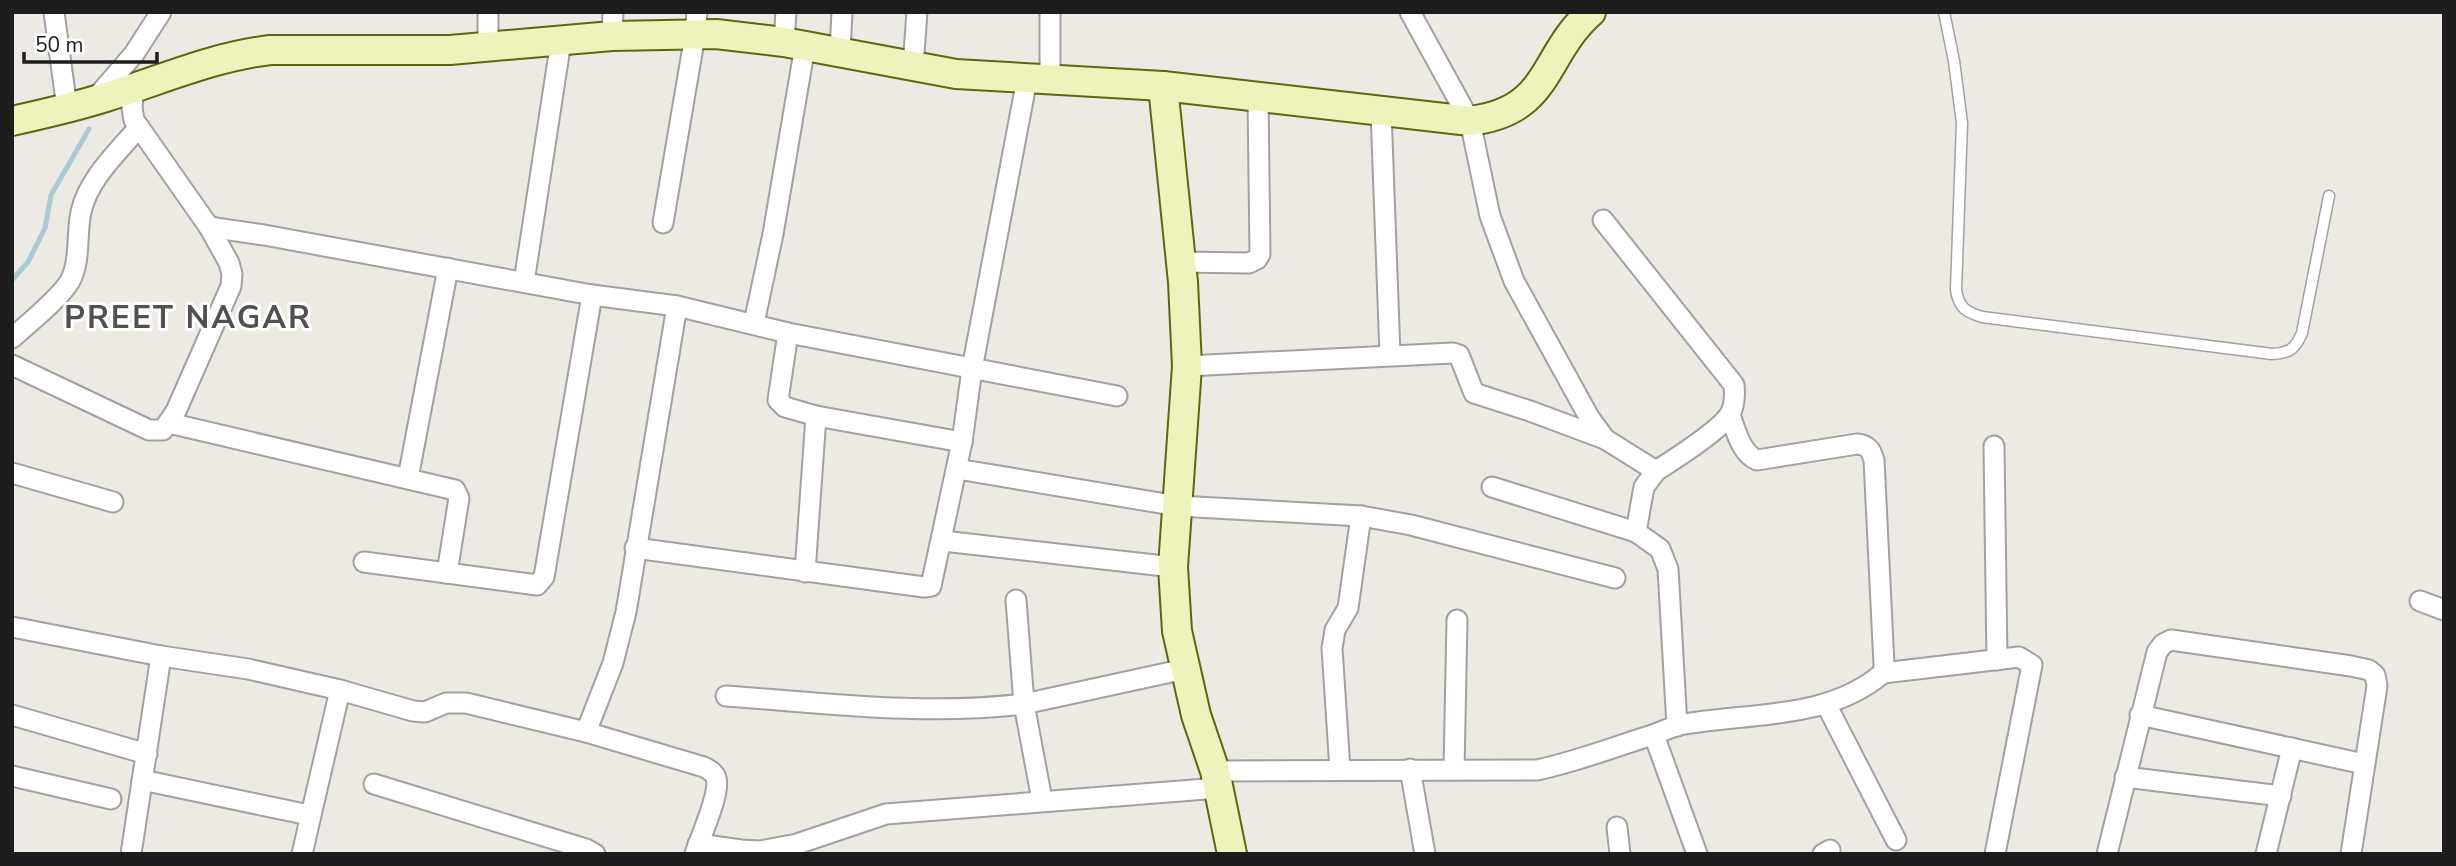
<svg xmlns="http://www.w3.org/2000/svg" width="2456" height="866" font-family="'Nunito Sans',sans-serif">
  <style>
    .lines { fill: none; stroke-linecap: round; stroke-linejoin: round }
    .stream { stroke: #a8cbd7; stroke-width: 5 }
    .lane-casing { stroke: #a1a1a1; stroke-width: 13 }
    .street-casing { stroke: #a1a1a1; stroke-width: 23 }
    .secondary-casing { stroke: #5c680f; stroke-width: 32 }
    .lane { stroke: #fff; stroke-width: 10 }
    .street { stroke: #fff; stroke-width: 19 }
    .secondary { stroke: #eef3bc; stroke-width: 28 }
    .labels { text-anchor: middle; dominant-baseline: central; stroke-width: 6; stroke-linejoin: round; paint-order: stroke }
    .district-label { font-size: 32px; font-weight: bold; letter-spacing: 2px; fill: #505050; stroke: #fff }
  </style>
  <rect width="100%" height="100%" fill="#edeae4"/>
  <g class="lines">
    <!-- stream -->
    <polyline class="stream" points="12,280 28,262 45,228 51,195 89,129"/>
    <defs>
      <path id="lane" d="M 1944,12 L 1954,61 L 1962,123 L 1956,290 C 1959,308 1966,312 1982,317 L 2272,354 C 2290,353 2295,349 2302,333 L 2329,196"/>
      <g id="street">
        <polyline points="54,12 67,108"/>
        <polyline points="1410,12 1470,121 1490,216 1514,281 1589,417 1605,439"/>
        <polyline points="612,36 613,12"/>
        <polyline points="784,42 786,12"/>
        <polyline points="488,48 488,12"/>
        <polyline points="840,52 842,12"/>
        <polyline points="913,67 917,12"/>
        <polyline points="1050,78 1050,12"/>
        <polyline points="94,100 134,54 161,12"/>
        <polyline points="1381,111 1390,355"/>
        <polyline points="663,223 695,35 697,12"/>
        <polyline points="209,227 264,235 592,295 677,306 788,333 1117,396"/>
        <polyline points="1181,262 1249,263 1257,259 1260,254 1258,97"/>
        <polyline points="524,282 561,41"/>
        <polyline points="754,323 773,234 805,46"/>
        <polyline points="788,333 778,400 785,407 816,416 962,442"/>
        <path d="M 12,338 C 28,324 60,298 70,281 C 81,260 76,234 81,212 C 88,179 118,152 139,127"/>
        <polyline points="12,365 149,430 163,430 176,411 231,286 232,274 229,263 209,227 134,120 132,108 134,86"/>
        <path d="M 1187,366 L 1453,353 L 1459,355 L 1474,393 L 1530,411 L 1605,439 L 1656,471 C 1673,460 1723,429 1731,412 C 1735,403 1735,395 1734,385 L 1603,220"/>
        <polyline points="169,423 455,490 459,498 447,573"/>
        <polyline points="1994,446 1997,660"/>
        <polyline points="957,469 1178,506 1361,516 1411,525 1615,578"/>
        <polyline points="1656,471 1644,487 1636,532 1660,549 1668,569 1677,726"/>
        <polyline points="12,473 113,502"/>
        <polyline points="408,478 448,268"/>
        <polyline points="1492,487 1636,532"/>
        <polyline points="943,541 1173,567"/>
        <polyline points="635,548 924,587 931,586 962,442 972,369 1027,79"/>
        <polyline points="364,562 537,585 544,577 592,295"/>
        <polyline points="805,572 816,416"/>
        <polyline points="1016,600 1024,704 1042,800"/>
        <polyline points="2420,601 2444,610"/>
        <path d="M 12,627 L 161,656 L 248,669 L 340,690 L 413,711 L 425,712 L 446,703 L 466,703 L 586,732 L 704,767 C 709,770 714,772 716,778 C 721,793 700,837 695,854"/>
        <polyline points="1883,673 2019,657 2032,665 1995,854"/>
        <path d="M 726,696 C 825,703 925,716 1024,704 L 1185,669"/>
        <polyline points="1826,704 1896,840"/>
        <polyline points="12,715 147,754"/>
        <polyline points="2140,715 2364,764"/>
        <polyline points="586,732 613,663 626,612 677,306"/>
        <polyline points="1654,735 1697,854"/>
        <polyline points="1410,769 1425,854"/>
        <polyline points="1340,770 1332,648 1335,630 1348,608 1361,516"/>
        <polyline points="1454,770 1457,620"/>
        <path d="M 1215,771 L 1537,770 C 1575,762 1612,748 1649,736 C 1659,733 1669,728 1679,725 C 1748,712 1827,721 1883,673 L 1884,665 L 1874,460 C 1871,450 1868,445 1857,444 L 1757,460 C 1741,453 1736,431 1730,415"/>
        <polyline points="12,776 111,799"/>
        <polyline points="2125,777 2281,796"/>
        <polyline points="142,780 309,815"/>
        <polyline points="374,784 586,849 595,854"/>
        <polyline points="1617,827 1620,854"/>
        <polyline points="698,844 741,850 760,851 797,844 886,814 1219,788"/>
        <polyline points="131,854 161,656"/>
        <polyline points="302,854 340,690"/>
        <polyline points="1823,854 1830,850"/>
        <polyline points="2107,854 2157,652 2163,644 2171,640 2351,666 2369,670 2375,675 2377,686 2351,854"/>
        <polyline points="2266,854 2292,748"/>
      </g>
      <g id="secondary">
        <polyline points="1163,86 1183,282 1187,366 1173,567 1177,631 1196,715 1215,771 1232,854"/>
        <path d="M 12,121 C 43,114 75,107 106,97 C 161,80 212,57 270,50 L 450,50 L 612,36 L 716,34 L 784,42 L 956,74 L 1163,86 L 1470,121 C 1552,111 1541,56 1591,12"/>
      </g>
    </defs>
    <!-- lane casing -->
    <use href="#lane" class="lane-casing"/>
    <!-- street casing -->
    <use href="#street" class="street-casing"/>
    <!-- secondary casing -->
    <use href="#secondary" class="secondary-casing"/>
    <!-- lane -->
    <use href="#lane" class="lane"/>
    <!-- street -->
    <use href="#street" class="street"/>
    <!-- secondary -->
    <use href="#secondary" class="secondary"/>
  </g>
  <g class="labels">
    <!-- district labels -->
    <g class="district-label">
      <text x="188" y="317">PREET NAGAR</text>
    </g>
  </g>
  <!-- border -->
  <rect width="2456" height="866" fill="none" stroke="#1d1d1d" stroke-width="28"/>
  <!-- scale -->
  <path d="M24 52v10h133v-10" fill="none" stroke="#1d1d1d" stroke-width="3.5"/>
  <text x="35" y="52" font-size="21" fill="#1d1d1d" stroke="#ffffff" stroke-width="5" paint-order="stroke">50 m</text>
</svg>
